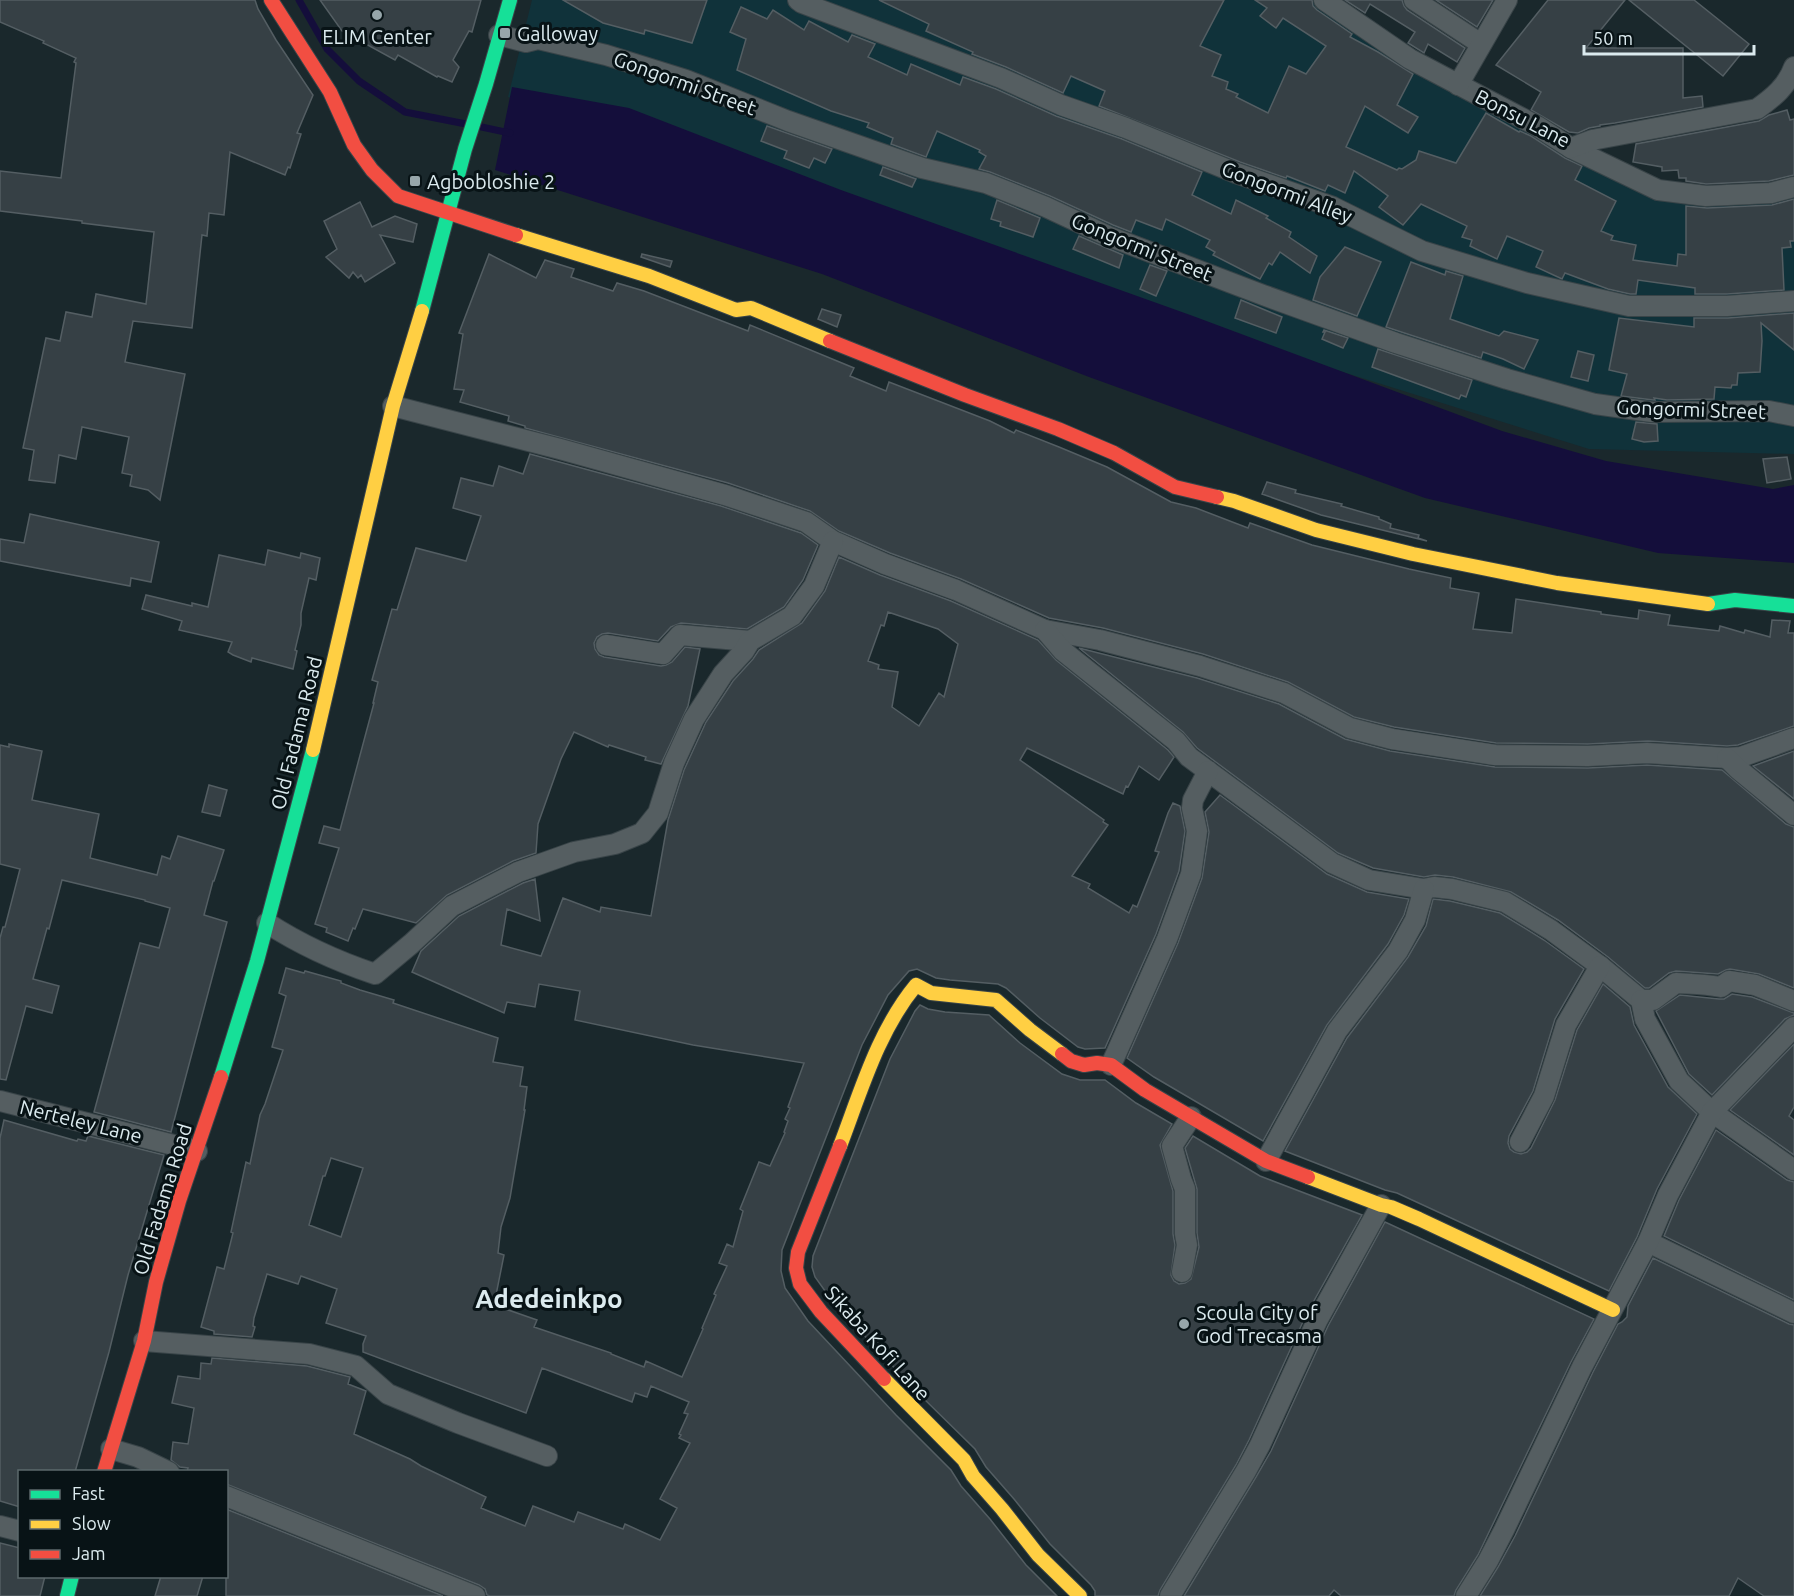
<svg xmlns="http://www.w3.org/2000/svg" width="1794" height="1596" font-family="Ubuntu,sans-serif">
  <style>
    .built { fill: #10323a }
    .water { fill: #140e3b }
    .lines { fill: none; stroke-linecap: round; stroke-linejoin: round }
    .stream { stroke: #140e3b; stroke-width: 7 }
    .building { fill: #364045; stroke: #545e63; stroke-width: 1.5; fill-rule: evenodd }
    .street-casing { stroke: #394448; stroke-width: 22 }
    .fast-casing { stroke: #394448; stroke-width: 16 }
    .slow-casing { stroke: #394448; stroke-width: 16 }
    .jam-casing { stroke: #394448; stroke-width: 16 }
    .street { stroke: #555e61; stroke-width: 20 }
    .fast { stroke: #16e098; stroke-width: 14 }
    .slow { stroke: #ffcf43; stroke-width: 14 }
    .jam { stroke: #f24e42; stroke-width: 14 }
    .poi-dot { fill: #97a6aa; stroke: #081316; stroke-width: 2 }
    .labels { text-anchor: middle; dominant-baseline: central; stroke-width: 6; stroke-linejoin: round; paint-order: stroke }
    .poi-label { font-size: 20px; fill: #dbeaee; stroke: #081316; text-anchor: start }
    .street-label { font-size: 20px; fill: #dbeaee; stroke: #081316 }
    .district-label { font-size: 26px; font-weight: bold; fill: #dbeaee; stroke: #081316 }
  </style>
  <rect width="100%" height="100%" fill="#1a282c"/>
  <!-- built -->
  <polygon class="built" points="532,0 1338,0 1539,129 1659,183 1783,192 1794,189 1794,454 1589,449 1234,338 859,203 508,97"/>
  <!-- water -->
  <polygon class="water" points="512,87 629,108 841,190 1193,316 1502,431 1606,461 1773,489 1794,485 1794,563 1658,553 1425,498 1089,377 822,274 495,170"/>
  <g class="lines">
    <!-- stream -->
    <g class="stream">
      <polyline points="299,0 327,49 359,81 405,112 466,124"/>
      <polyline points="477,126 510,133"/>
    </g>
  </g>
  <!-- building -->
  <g class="building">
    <polygon points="0,0 255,0 258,9 276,40 313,95 297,133 301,134 290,168 288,167 285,175 230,152 224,215 209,213 207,236 202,235 192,328 133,321 125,362 185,374 160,500 148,490 130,486 132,475 122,473 129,437 82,427 76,459 59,455 55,483 29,480 34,450 23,448 46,338 60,341 66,312 92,317 96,294 146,304 154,232 82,223 82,221 0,211 0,171 61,178 76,63 74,62 76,58 43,43 44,41 0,22"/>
    <polygon points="320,0 481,0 472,32 469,31 453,60 459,67 452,82 438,76 437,77 398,55 395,60 342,31"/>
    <polygon points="563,0 707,0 692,43 645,30 644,34 603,23"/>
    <polygon points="879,0 1224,0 1200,46 1221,55 1212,76 1228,82 1226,89 1238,94 1236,97 1268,113 1289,66 1306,74 1326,46 1283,18 1276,28 1260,16 1267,8 1255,0 1312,0 1313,6 1317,10 1352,34 1350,37 1378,52 1413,74 1397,105 1418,117 1408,133 1365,106 1346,147 1397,170 1399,168 1402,169 1416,160 1419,151 1456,163 1486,113 1519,132 1520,131 1531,136 1565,158 1582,166 1575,180 1616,201 1601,231 1613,236 1611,240 1636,245 1633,260 1677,266 1678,254 1686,255 1686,206 1707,208 1772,205 1794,199 1794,241 1790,241 1791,247 1782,248 1784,290 1727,294 1695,294 1695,288 1638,280 1636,294 1630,294 1608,289 1565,273 1562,279 1560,278 1536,267 1543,251 1507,236 1497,259 1470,246 1472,240 1462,237 1467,226 1421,204 1403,225 1379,207 1388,196 1354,171 1345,193 1328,185 1325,191 1287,176 1286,178 1240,162 1099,106 1105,91 1071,76 1063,93 1006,67 972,54 973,52 926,31 929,24"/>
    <polygon points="1345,0 1402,0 1404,6 1407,10 1465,48 1457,62 1428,44 1424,53 1408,43 1415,32 1370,4 1365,13"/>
    <polygon points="1436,0 1493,0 1477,27"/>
    <polygon points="1548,0 1625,0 1586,48 1683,48 1683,98 1702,96 1703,107 1615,123 1600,125 1600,126 1589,128 1578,133 1569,132 1531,110 1541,92 1496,65"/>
    <polygon points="1629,0 1694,0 1749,44 1723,76"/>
    <polygon points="741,7 767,19 773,10 804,30 809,21 848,42 852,35 875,44 868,57 907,75 911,64 960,85 963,77 996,89 1056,116 1122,139 1202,172 1192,195 1231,214 1236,200 1268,216 1266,218 1291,232 1289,237 1317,256 1310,273 1280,252 1272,265 1269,263 1260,279 1213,255 1215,252 1206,247 1210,240 1166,219 1162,230 1136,220 1131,232 1113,225 1050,196 990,172 979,169 986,156 979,152 980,150 937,131 926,157 891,144 893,138 867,127 869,123 831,111 737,70 746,39 730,32"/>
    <polygon points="1787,110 1790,120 1794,119 1794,175 1769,181 1706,184 1686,181 1686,178 1679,178 1678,170 1662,171 1662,167 1633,162 1636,144 1759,121 1769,115"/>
    <polygon points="767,126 832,149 825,163 814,158 809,168 784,158 787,151 761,141"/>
    <polygon points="883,167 916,179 912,187 880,175"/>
    <polygon points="997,200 1040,218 1033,237 1000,226 1001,222 991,219"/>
    <polygon points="360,202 372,227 395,216 417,224 413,242 380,235 395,263 365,282 361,275 358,278 353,272 349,278 326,257 337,249 324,221"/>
    <polygon points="1079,236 1123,255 1119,268 1073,249"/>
    <polygon points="1345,247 1381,262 1357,316 1313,300 1320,277"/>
    <polygon points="489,254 536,278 545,260 574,269 571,277 613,291 617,283 644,291 748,331 750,325 854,368 850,376 886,391 889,382 990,421 1014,433 1016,430 1059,447 1107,467 1171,502 1196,508 1248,528 1250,523 1312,545 1409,569 1451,578 1450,588 1479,593 1473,629 1512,633 1516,599 1601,612 1601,614 1638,619 1639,610 1670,615 1668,625 1719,631 1720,626 1744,633 1745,630 1770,637 1772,620 1790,621 1788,633 1794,633 1794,726 1738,745 1727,746 1648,741 1588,744 1496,743 1394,727 1354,717 1288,682 1203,654 1103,628 1049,618 961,579 890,553 839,531 810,511 728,483 525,428 525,426 508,421 509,416 460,402 464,390 454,389 463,334 459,333"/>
    <polygon points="642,254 672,261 670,267 641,257"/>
    <polygon points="1411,262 1445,275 1446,271 1463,276 1450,319 1499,336 1504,331 1538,340 1524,369 1503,359 1483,352 1481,358 1386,327"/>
    <polygon points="1150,265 1167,271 1156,296 1140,289"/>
    <polygon points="1241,300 1282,317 1276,333 1235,318"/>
    <polygon points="822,309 841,315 837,327 818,319"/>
    <polygon points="1794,313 1794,350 1761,323 1762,341 1760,372 1738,373 1737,385 1732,385 1731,388 1715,387 1714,399 1667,400 1654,398 1655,400 1653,400 1621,396 1627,374 1609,370 1619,318 1694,327 1694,318 1728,318"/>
    <polygon points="1324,330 1348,338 1343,348 1322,339 1325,332 1323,332"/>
    <polygon points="1378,349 1472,380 1466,397 1461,395 1459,399 1372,367"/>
    <polygon points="1578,351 1594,355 1588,381 1571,377"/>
    <polygon points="1636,422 1657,424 1658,441 1644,442 1632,439"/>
    <polygon points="530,454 721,506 801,533 818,545 803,580 784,607 747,629 681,623 671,627 658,641 608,633 602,634 597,637 594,643 595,649 599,655 604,657 661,666 666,665 672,662 685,647 700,649 688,706 661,764 645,760 646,757 609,745 608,747 574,732 561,759 538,824 536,853 513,861 447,895 416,923 363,909 355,929 353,928 348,941 326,932 327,928 315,924 339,848 319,843 324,826 340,830 374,703 373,703 378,682 372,680 392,609 397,610 416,548 466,561 481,516 453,508 461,478 493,486 499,466 523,474"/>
    <polygon points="1787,457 1791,479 1767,483 1763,459"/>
    <polygon points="1267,482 1296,490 1295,493 1342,504 1341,506 1379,517 1379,519 1391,524 1390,528 1419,535 1418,538 1427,541 1321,515 1262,494"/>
    <polygon points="30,514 159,542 151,582 131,578 130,586 0,561 0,539 24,543"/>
    <polygon points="268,550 300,558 301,553 320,558 316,580 309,578 301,613 301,625 295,650 297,651 293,669 252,658 251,662 233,655 228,652 232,642 179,630 182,621 142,609 146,595 192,606 192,603 208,607 219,555 265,565"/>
    <path d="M 839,557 L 880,575 L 951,601 L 1038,640 L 1056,660 L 1168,750 L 1174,757 L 1159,780 L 1139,766 L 1128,787 L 1126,786 L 1123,794 L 1027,748 L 1020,760 L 1104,820 L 1103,822 L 1108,825 L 1072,876 L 1090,884 L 1088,888 L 1129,913 L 1133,905 L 1137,907 L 1159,852 L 1155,851 L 1168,813 L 1173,803 L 1180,806 L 1185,831 L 1179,871 L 1156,934 L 1105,1048 L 1085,1049 L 1078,1047 L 1040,1018 L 1006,988 L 998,984 L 950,980 L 936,978 L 917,969 L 909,971 L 888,995 L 862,1045 L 782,1250 L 781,1271 L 785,1288 L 808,1321 L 896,1415 L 951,1470 L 961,1486 L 990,1519 L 1026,1565 L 1057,1596 L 490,1596 L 487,1595 L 485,1589 L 479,1585 L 226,1484 L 226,1472 L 187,1472 L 188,1468 L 180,1467 L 171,1460 L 173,1442 L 188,1444 L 194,1408 L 172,1403 L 178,1376 L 200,1379 L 201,1363 L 211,1364 L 212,1358 L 307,1366 L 350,1377 L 348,1384 L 366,1391 L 354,1434 L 410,1459 L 421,1466 L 486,1497 L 481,1508 L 525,1526 L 533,1506 L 574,1522 L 578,1512 L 623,1529 L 625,1524 L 660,1540 L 677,1508 L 660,1499 L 690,1443 L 679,1438 L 681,1435 L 679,1434 L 688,1414 L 684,1413 L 689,1402 L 651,1386 L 647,1397 L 635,1393 L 632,1402 L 542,1368 L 526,1413 L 363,1352 L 363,1344 L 366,1336 L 326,1323 L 337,1289 L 301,1276 L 298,1284 L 267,1274 L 254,1318 L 253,1326 L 255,1327 L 252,1337 L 214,1334 L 214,1331 L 201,1327 L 217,1267 L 224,1269 L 233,1233 L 231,1232 L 246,1162 L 250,1164 L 260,1115 L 265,1104 L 283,1050 L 272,1047 L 286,996 L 279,993 L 286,968 L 304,973 L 305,971 L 341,981 L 341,983 L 360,990 L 394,1000 L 393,1003 L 498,1038 L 493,1062 L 523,1067 L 520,1086 L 527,1087 L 524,1110 L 525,1110 L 510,1198 L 501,1227 L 498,1253 L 504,1255 L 494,1305 L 537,1320 L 534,1327 L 611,1353 L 611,1354 L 644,1367 L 646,1361 L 682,1377 L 703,1329 L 702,1328 L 716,1295 L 714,1294 L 727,1266 L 719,1263 L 727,1244 L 733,1247 L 743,1211 L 740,1209 L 759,1162 L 770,1166 L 785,1133 L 784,1132 L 788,1121 L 785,1119 L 790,1108 L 788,1107 L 804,1063 L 693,1045 L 575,1020 L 580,991 L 539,984 L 535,1007 L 507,1002 L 504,1013 L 412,972 L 421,951 L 459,916 L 523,883 L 535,879 L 540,921 L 507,909 L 501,945 L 541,956 L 563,898 L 600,912 L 601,907 L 651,916 L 668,820 L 684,770 L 706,722 L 733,681 L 753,659 L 759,650 L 802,623 L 825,591 ZM 888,612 L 938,629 L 958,644 L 944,697 L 939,693 L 919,726 L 892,707 L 898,672 L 878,669 L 879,665 L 868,661 L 881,625 L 884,626 ZM 331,1158 L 363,1168 L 341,1237 L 309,1225 L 323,1176 L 325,1176 Z"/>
    <polygon points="1079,648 1197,678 1279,704 1345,739 1390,751 1495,767 1588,768 1647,765 1722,770 1786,824 1794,827 1794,988 1759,974 1730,969 1726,970 1718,974 1676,971 1669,973 1649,988 1645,988 1608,957 1558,920 1511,892 1453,877 1435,875 1424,877 1373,868 1338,853 1197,748 1183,732"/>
    <polygon points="9,744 42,751 32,800 99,814 90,858 157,875 162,856 170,859 178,836 224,850 214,881 213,881 204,915 227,922 171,1132 94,1112 140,943 159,948 170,908 145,901 145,900 62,880 49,929 47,928 33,979 59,986 52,1013 26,1006 6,1080 0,1079 0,938 3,927 5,927 20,869 0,864 0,745 9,747"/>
    <polygon points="1794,751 1794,799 1753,766"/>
    <polygon points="209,785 227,790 220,816 202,812"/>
    <polygon points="1220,795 1327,874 1367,892 1409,899 1404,915 1388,944 1327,1025 1263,1141 1154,1077 1127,1058 1178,943 1202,878 1209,832 1205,812"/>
    <polygon points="1433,899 1450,901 1500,913 1544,940 1584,969 1555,1019 1533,1091 1509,1136 1508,1143 1510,1149 1514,1152 1521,1154 1527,1152 1531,1148 1555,1100 1577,1030 1603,984 1630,1007 1634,1025 1668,1087 1697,1114 1657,1189 1637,1237 1609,1291 1397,1193 1385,1190 1285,1151 1347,1038 1408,957 1426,926"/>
    <polygon points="1732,994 1752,997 1794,1013 1794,1015 1785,1019 1712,1095 1689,1074 1656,1011 1680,995 1719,999 1724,999"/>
    <polygon points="920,1005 928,1009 945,1012 989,1015 1020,1043 1062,1074 1080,1080 1105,1080 1136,1103 1172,1124 1160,1145 1173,1191 1173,1234 1175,1245 1171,1275 1174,1281 1179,1284 1185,1283 1191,1279 1199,1247 1197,1233 1197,1189 1185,1148 1193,1136 1260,1176 1362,1215 1306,1315 1249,1440 1236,1465 1160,1590 1158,1596 1095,1596 1095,1591 1091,1585 1050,1544 1014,1499 986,1467 975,1449 918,1393 833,1302 815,1277 812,1267 813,1256 890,1059 915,1011"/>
    <polygon points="1794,1044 1794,1107 1789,1116 1794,1120 1794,1155 1730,1110"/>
    <polygon points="4,1120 77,1141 78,1139 86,1141 88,1136 164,1155 128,1275 109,1352 75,1472 20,1472 20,1507 0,1501 0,1138"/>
    <polygon points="1716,1130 1787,1180 1794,1182 1794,1300 1664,1236 1679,1200"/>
    <polygon points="1385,1222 1594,1319 1571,1362 1478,1555 1456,1590 1454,1596 1341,1596 1334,1590 1329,1596 1184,1596 1256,1477 1271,1451 1328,1326"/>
    <polygon points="1653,1258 1789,1324 1794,1325 1794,1596 1764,1596 1738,1578 1729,1596 1480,1596 1498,1567 1515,1536 1593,1372 1618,1324 1622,1322 1627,1317 1628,1306"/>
    <polygon points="226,1509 443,1596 226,1596"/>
    <polygon points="0,1543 20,1548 20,1576 45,1576 40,1596 0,1596"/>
    <polygon points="161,1576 203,1576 197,1596 155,1596"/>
  </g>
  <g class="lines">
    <defs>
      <g id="street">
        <polyline points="798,0 802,3 1001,78 1061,105 1126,128 1236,173 1333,207 1422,251 1527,283 1629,306 1727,306 1794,301"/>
        <polyline points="1324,0 1410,59 1537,126 1571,148 1658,190 1706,196 1771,193 1794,187"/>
        <polyline points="1414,0 1481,44"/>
        <polyline points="499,35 526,42 538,39 606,55 686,80 788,121 922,168 986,183 1046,207 1108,236 1263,295 1396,343 1507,379 1595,404 1652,412 1769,411 1794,416"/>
        <polyline points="1458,85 1507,0"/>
        <path d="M 1571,148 L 1592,140 L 1757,109 C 1774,97 1787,86 1794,67"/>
        <polyline points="393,406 560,449 725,495 806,522 833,541 885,564 956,590 1045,630 1100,640 1200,666 1284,693 1350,728 1392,739 1495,755 1588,756 1647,753 1727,758 1741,757 1794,738"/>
        <polyline points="1045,630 1063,651 1176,741 1189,757 1332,863 1369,880 1424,889 1434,887 1452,889 1505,902 1551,930 1600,966 1641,1000 1645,1019 1679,1081 1712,1112 1794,1170"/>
        <polyline points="606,645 663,654 680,635 750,641"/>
        <polyline points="1727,758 1738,769 1794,815"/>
        <path d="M 267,923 C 301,945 336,961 375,974 L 411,944 L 452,906 L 518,872 L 574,852 L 615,844 L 642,833 L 658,813 L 674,763 L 694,719 L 723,674 L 744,651 L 750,641 L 792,616 L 814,586 L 833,541"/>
        <path d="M 1641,1000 L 1653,1000 L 1676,983 C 1691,984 1705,984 1721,987 L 1729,981 L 1755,985 L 1794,1001"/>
        <polyline points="1111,1065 1167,939 1191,874 1197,831 1192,808 1193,800 1208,771"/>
        <polyline points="0,1101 197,1151"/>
        <polyline points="1520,1142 1544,1096 1566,1025 1600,966"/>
        <polyline points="1266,1161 1337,1031 1398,951 1415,920 1424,889"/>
        <polyline points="1648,1242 1794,1313"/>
        <polyline points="1182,1272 1187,1245 1185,1234 1185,1189 1181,1179 1172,1146 1191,1117"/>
        <polyline points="144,1341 309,1354 356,1366 388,1394 458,1423 547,1456"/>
        <polyline points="111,1449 138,1457 169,1472"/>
        <polyline points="226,1496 475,1596"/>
        <polyline points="0,1526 20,1531"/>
        <polyline points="1170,1596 1246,1471 1260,1445 1317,1321 1381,1205"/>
        <polyline points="1466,1596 1488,1561 1504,1530 1582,1367 1648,1242 1668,1195 1712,1112 1794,1027"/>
      </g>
      <g id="fast">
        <polyline points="422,311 465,149 486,84 510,0"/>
        <polyline points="1708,604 1735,600 1794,606"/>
        <polyline points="221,1077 257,961 313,750"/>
        <polyline points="67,1596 72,1576"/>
      </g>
      <g id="slow">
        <polyline points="516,235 649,276 736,310 751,308 830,341"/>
        <polyline points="1217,497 1234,501 1316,530 1413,554 1557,583 1708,604"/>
        <polyline points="313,750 393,406 422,311"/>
        <path d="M 840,1146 C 861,1091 878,1031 916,985 L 931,993 L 996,1000 L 1030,1030 L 1062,1054"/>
        <polyline points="1308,1177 1381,1205 1391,1207 1419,1219 1613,1310"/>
        <polyline points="884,1379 964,1460 973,1476 1002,1509 1038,1555 1080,1596"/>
      </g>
      <g id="jam">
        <polyline points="271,0 330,92 354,145 372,170 398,196 516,235"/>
        <polyline points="830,341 965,395 1058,429 1114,453 1175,487 1217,497"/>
        <polyline points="1062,1054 1071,1061 1084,1065 1097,1063 1111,1065 1145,1090 1266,1161 1308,1177"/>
        <polyline points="840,1146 798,1252 796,1268 800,1284 821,1312 884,1379"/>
        <polyline points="104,1472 144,1341 156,1282 179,1201 221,1077"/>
      </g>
    </defs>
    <!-- street casing -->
    <use href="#street" class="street-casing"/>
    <!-- fast casing -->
    <use href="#fast" class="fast-casing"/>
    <!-- slow casing -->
    <use href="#slow" class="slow-casing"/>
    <!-- jam casing -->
    <use href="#jam" class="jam-casing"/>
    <!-- street -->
    <use href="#street" class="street"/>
    <!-- fast -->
    <use href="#fast" class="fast"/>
    <!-- slow -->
    <use href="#slow" class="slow"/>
    <!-- jam -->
    <use href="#jam" class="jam"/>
  </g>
  <!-- markers -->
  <g class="poi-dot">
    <circle cx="377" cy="15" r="6"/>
    <rect x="499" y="27" width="12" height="12" rx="3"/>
    <rect x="409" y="175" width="12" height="12" rx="3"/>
    <circle cx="1184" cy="1324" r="6"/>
  </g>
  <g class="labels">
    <!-- poi labels -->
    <g class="poi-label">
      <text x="517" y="33">Galloway</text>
      <text x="377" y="36" text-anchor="middle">ELIM Center</text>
      <text x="427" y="181">Agbobloshie 2</text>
      <text x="1196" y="1312">Scoula City of<tspan x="1196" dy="23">God Trecasma</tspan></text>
    </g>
    <!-- street labels -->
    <g class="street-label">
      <text transform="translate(685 83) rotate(20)">Gongormi Street</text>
      <text transform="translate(1523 118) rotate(27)">Bonsu Lane</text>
      <text transform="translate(1287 192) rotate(21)">Gongormi Alley</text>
      <text transform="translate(1142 247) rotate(22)">Gongormi Street</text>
      <text transform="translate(1691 409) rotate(2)">Gongormi Street</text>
      <text transform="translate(296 733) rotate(-76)">Old Fadama Road</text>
      <text transform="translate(81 1121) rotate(14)">Nerteley Lane</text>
      <text transform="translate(162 1199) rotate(-73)">Old Fadama Road</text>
      <text transform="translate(878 1343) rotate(48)">Sikaba Kofi Lane</text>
    </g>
    <!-- district labels -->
    <g class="district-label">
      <text x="549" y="1298">Adedeinkpo</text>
    </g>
  </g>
  <!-- legend -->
  <rect x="18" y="1470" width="210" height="108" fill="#081316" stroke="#5c696c" stroke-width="1.5"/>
  <rect x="30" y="1490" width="30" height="9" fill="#16e098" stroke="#5c696c" stroke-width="1.5"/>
  <text x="72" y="1500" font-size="18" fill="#dbeaee">Fast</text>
  <rect x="30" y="1520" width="30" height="9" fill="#ffcf43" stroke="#5c696c" stroke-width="1.5"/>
  <text x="72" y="1530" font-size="18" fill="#dbeaee">Slow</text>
  <rect x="30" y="1550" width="30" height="9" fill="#f24e42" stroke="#5c696c" stroke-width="1.5"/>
  <text x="72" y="1560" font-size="18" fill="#dbeaee">Jam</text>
  <!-- scale -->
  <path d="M1584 45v9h170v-9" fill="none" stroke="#dbeaee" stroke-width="3"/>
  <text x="1593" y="45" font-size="18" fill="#dbeaee" stroke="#081316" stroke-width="4.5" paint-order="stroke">50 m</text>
</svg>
